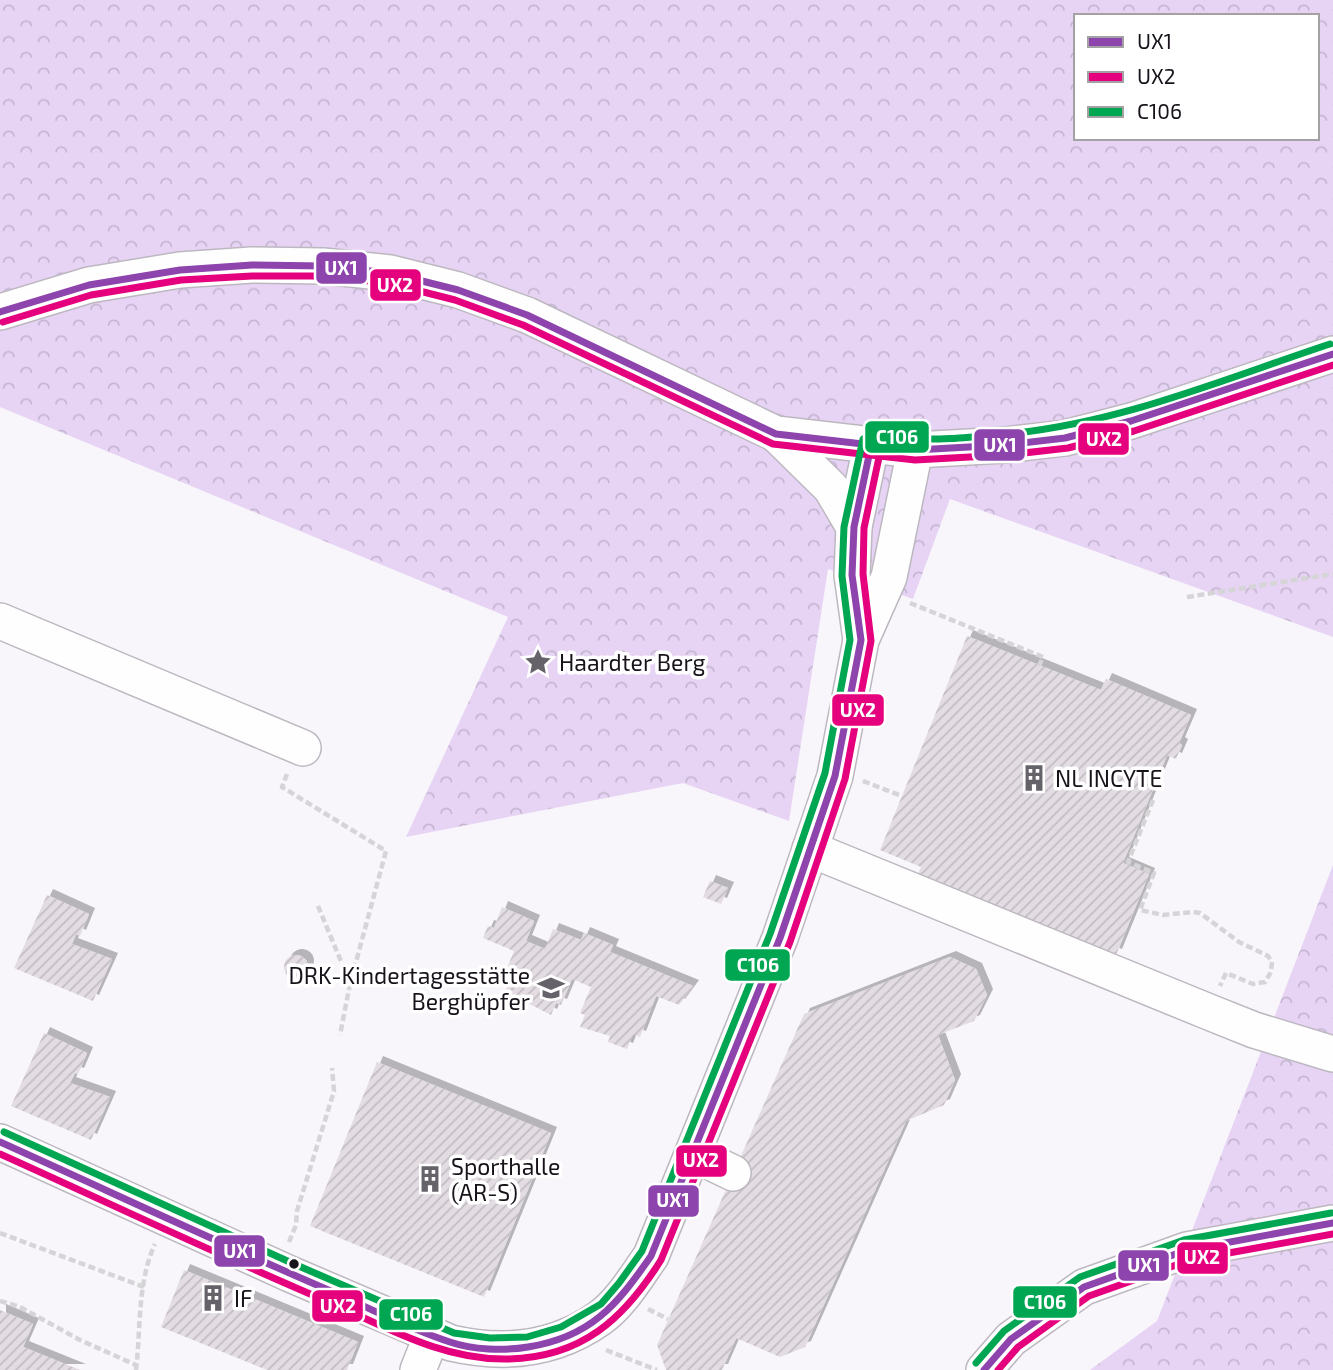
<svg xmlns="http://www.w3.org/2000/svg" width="1333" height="1370" font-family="'Exo 2',sans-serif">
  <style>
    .forest { fill: url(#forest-crowns); fill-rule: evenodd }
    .building { fill: url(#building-hatch); filter: url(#shadow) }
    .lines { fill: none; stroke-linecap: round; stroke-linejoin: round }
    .minor-casing { stroke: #bdb8c0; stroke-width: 38 }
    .path { stroke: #d5d4d6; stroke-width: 4.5; stroke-dasharray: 7 3.5; stroke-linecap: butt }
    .minor { stroke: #fefefe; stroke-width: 35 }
    .bus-1-casing { stroke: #fff; stroke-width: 12 }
    .bus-2-casing { stroke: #fff; stroke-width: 12 }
    .bus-3-casing { stroke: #fff; stroke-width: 12 }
    .bus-1 { stroke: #8e44ad; stroke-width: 7 }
    .bus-2 { stroke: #e5007d; stroke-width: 7 }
    .bus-3 { stroke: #00a651; stroke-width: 7 }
    .bus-dot { fill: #18131b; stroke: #fff; stroke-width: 2.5 }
    .labels { text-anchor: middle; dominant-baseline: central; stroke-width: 7; stroke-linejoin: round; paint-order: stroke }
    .poi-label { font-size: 23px; fill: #18131b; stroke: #fff; text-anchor: start }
    .line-badge { stroke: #fff; stroke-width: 2.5 }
    .badge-label { font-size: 19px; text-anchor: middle; font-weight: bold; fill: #fff }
  </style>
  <defs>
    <pattern id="forest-crowns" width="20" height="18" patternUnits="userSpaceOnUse" patternTransform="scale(1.75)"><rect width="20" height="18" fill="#e7d4f5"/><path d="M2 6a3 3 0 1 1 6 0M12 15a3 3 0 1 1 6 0" fill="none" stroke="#c5b5d1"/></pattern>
    <pattern id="building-hatch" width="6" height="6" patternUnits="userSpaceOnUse" patternTransform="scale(1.75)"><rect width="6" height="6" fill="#e3dde3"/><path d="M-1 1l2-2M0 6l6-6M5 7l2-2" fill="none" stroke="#c2bdc2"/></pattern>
    <filter id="shadow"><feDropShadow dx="6" dy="-6" stdDeviation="0" flood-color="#0004"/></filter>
  </defs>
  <rect width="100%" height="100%" fill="#f8f5fb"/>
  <!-- forest -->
  <g class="forest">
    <path d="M 0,0 L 1333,0 L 1333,637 L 950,499 L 913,599 L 828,569 L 789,821 L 683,783 L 406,837 L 508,617 L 0,407 ZM 1076,16 L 1317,16 L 1317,138 L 1076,138 Z"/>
    <polygon points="1333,865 1333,1370 1090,1370 1157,1321"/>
  </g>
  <!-- building -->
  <g class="building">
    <polygon points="967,636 1101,690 1106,679 1191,715 1179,743 1182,745 1176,759 1167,755 1123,863 1149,874 1116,955 918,874 921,867 880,850"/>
    <polygon points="710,881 728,888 721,904 703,897"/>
    <polygon points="47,895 89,914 80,936 76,934 72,944 112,959 93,1001 14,968"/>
    <polygon points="502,907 534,921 526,941 545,949 553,929 581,940 584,933 613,945 610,952 693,986 679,1005 656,996 640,1037 633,1034 627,1049 608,1042 610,1036 580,1027 585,1015 580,1013 591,987 572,979 561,1005 556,1003 551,1015 524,1001 521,1007 502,999 508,984 502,981 514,951 483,938 488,926 494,928"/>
    <circle cx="296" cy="967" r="12"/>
    <polygon points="950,957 976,969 987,995 974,1021 938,1035 955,1080 944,1105 906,1121 805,1347 780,1357 736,1338 722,1370 666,1370 657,1345 804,1014"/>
    <polygon points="44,1033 87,1053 78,1074 75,1073 70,1083 110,1097 91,1140 11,1106"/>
    <polygon points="377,1062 551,1133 484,1297 310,1226"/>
    <polygon points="184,1270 358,1342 347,1370 267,1370 161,1327"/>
    <polygon points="0,1310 33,1324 23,1347 80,1370 0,1370"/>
  </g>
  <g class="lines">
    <defs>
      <g id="minor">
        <polyline points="0,312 89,285 180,270 252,265 323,266 390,273 458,290 527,315 776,434 915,450 1005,445 1065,438 1131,421 1333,354"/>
        <polyline points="776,434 831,488 854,527"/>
        <polyline points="0,621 303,748"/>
        <polyline points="861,640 852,575 854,527 871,446"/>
        <polyline points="810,849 1209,1012 1254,1030 1333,1054"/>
        <path d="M 0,1142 L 290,1274 L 451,1343 C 503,1355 555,1350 600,1318 C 621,1303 636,1277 651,1256 L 780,938 L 835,776 L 861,640 L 889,577 L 915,450"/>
        <polyline points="694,1154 733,1173"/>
        <polyline points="418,1370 432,1335"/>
        <polyline points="984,1370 1011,1339 1084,1287 1187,1250 1333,1223"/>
      </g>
    </defs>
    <!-- minor casing -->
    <use href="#minor" class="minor-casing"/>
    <!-- path -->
    <g class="path">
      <polyline points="1187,597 1333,574"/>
      <polyline points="910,603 1043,657 1039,666"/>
      <polyline points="287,774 282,787 386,851 350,984 340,1035"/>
      <polyline points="863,781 902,796"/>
      <polyline points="1153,800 1128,862 1154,873 1140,910 1163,915 1193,912 1200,913 1239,942 1268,956 1272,962 1271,972 1265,982 1253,984 1226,973 1220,986"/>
      <polyline points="318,906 350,983"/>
      <polyline points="0,1233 144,1287"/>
      <polyline points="289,1242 296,1225 297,1211 334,1091 332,1068"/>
      <polyline points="0,1301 20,1307 80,1340 136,1365"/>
      <polyline points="648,1309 668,1319"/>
      <polyline points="606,1350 657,1370"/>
      <path d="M 136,1370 C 141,1329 137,1283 155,1244"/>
    </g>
    <!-- minor -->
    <use href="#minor" class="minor"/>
    <defs>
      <g id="bus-1">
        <polyline points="0,312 89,285 180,270 252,265 323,266 390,273 458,290 527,315 776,434 915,450 1005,445 1065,438 1131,421 1333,354"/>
        <path d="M 0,1142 C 111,1192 221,1244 333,1292 C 371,1309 410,1329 450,1342 C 473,1350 504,1351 528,1347 C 591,1337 617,1305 651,1256 L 780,938 L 835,776 L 861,640 L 852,575 L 854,527 L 871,446"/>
        <polyline points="984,1370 1011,1339 1084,1287 1187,1250 1333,1223"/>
      </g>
      <g id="bus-2">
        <polyline points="3,322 91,295 181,280 252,276 322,276 388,283 455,300 523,325 773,444 915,460 1006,455 1068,448 1134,431 1333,365"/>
        <path d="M 0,1154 C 109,1203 218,1255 329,1302 C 386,1327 444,1361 509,1359 C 582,1357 624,1319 661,1260 L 790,942 L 845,779 L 871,641 L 863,574 L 864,528 L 881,448"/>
        <polyline points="998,1370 1018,1347 1089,1296 1190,1260 1333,1234"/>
      </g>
      <g id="bus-3">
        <path d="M 4,1132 L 294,1264 L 454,1333 L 490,1338 L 527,1337 L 561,1327 L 601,1304 L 619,1283 L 642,1251 L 770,934 L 825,773 L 850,640 L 842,576 L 844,527 L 863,439 C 873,432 892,437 904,438 C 937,441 973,437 1006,434 C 1118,424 1224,379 1330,344"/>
        <polyline points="976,1363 1004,1331 1080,1277 1184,1240 1331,1213"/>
      </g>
    </defs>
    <!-- bus-1 casing -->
    <use href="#bus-1" class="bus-1-casing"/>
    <!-- bus-2 casing -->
    <use href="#bus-2" class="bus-2-casing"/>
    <!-- bus-3 casing -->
    <use href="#bus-3" class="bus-3-casing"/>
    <!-- bus-1 -->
    <use href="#bus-1" class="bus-1"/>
    <!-- bus-2 -->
    <use href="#bus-2" class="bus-2"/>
    <!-- bus-3 -->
    <use href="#bus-3" class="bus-3"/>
  </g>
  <!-- icons -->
  <defs>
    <symbol id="sight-bare" viewBox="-9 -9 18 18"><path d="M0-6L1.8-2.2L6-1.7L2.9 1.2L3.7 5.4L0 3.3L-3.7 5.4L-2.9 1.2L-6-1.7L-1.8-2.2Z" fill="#666269" stroke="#fff" stroke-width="2.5" paint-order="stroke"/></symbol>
    <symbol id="building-bare" viewBox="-9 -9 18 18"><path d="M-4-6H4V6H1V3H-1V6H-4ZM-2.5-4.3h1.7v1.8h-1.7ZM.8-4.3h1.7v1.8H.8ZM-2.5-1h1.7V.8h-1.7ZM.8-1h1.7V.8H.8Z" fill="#666269" stroke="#fff" stroke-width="2.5" paint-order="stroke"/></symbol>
    <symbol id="school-bare" viewBox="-9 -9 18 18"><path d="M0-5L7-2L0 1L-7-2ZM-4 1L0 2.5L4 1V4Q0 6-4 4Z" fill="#666269" stroke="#fff" stroke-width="2.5" paint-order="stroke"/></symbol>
  </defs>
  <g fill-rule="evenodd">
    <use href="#sight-bare" x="519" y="643" width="38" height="38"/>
    <use href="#building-bare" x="1015" y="759" width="38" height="38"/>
    <use href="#school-bare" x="532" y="969" width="38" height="38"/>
    <use href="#building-bare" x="411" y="1160" width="38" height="38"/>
    <use href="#building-bare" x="194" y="1279" width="38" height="38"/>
  </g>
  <!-- markers -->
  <circle class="bus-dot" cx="294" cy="1264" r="6"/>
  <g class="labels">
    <!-- poi labels -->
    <g class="poi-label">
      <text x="559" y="662">Haardter Berg</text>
      <text x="1055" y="778">NL INCYTE</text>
      <text x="530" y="975" text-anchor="end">DRK-Kindertagesstätte<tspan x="530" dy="26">Berghüpfer</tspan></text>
      <text x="451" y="1166">Sporthalle<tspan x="451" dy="26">(AR-S)</tspan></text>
      <text x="234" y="1298">IF</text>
    </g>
  </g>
  <g class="line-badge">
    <rect x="315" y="251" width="53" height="34" rx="7" fill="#8e44ad"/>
    <rect x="369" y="268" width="53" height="34" rx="7" fill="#e5007d"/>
    <rect x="864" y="420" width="66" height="34" rx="7" fill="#00a651"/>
    <rect x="1077" y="422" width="53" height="34" rx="7" fill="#e5007d"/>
    <rect x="973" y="428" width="53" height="34" rx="7" fill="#8e44ad"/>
    <rect x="831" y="693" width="54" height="34" rx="7" fill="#e5007d"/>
    <rect x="724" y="948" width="67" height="34" rx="7" fill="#00a651"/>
    <rect x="675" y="1144" width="53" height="34" rx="7" fill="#e5007d"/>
    <rect x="647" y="1184" width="53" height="34" rx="7" fill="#8e44ad"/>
    <rect x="213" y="1234" width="53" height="34" rx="7" fill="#8e44ad"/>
    <rect x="1176" y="1241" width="53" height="34" rx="7" fill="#e5007d"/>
    <rect x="1117" y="1249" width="53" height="33" rx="7" fill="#8e44ad"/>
    <rect x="1012" y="1285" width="66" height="34" rx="7" fill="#00a651"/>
    <rect x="311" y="1289" width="53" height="34" rx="7" fill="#e5007d"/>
    <rect x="378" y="1298" width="66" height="33" rx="7" fill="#00a651"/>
  </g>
  <g class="badge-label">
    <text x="341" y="275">UX1</text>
    <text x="395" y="292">UX2</text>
    <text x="897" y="444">C106</text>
    <text x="1104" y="446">UX2</text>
    <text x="1000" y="452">UX1</text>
    <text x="858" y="717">UX2</text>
    <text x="758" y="972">C106</text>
    <text x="701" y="1167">UX2</text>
    <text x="673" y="1207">UX1</text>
    <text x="240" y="1258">UX1</text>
    <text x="1202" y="1264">UX2</text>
    <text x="1144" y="1272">UX1</text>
    <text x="1045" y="1309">C106</text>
    <text x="338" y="1313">UX2</text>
    <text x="411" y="1321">C106</text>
  </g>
  <!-- legend -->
  <rect x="1074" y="14" width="245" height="126" fill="#ffffff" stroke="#a3a1a4" stroke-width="2"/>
  <rect x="1088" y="37" width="35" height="10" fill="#8e44ad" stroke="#a3a1a4" stroke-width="2"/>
  <text x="1137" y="49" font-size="21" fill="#18131b">UX1</text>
  <rect x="1088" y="72" width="35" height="10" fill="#e5007d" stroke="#a3a1a4" stroke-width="2"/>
  <text x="1137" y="84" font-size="21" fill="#18131b">UX2</text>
  <rect x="1088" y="107" width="35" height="10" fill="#00a651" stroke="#a3a1a4" stroke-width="2"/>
  <text x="1137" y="119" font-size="21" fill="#18131b">C106</text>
</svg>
